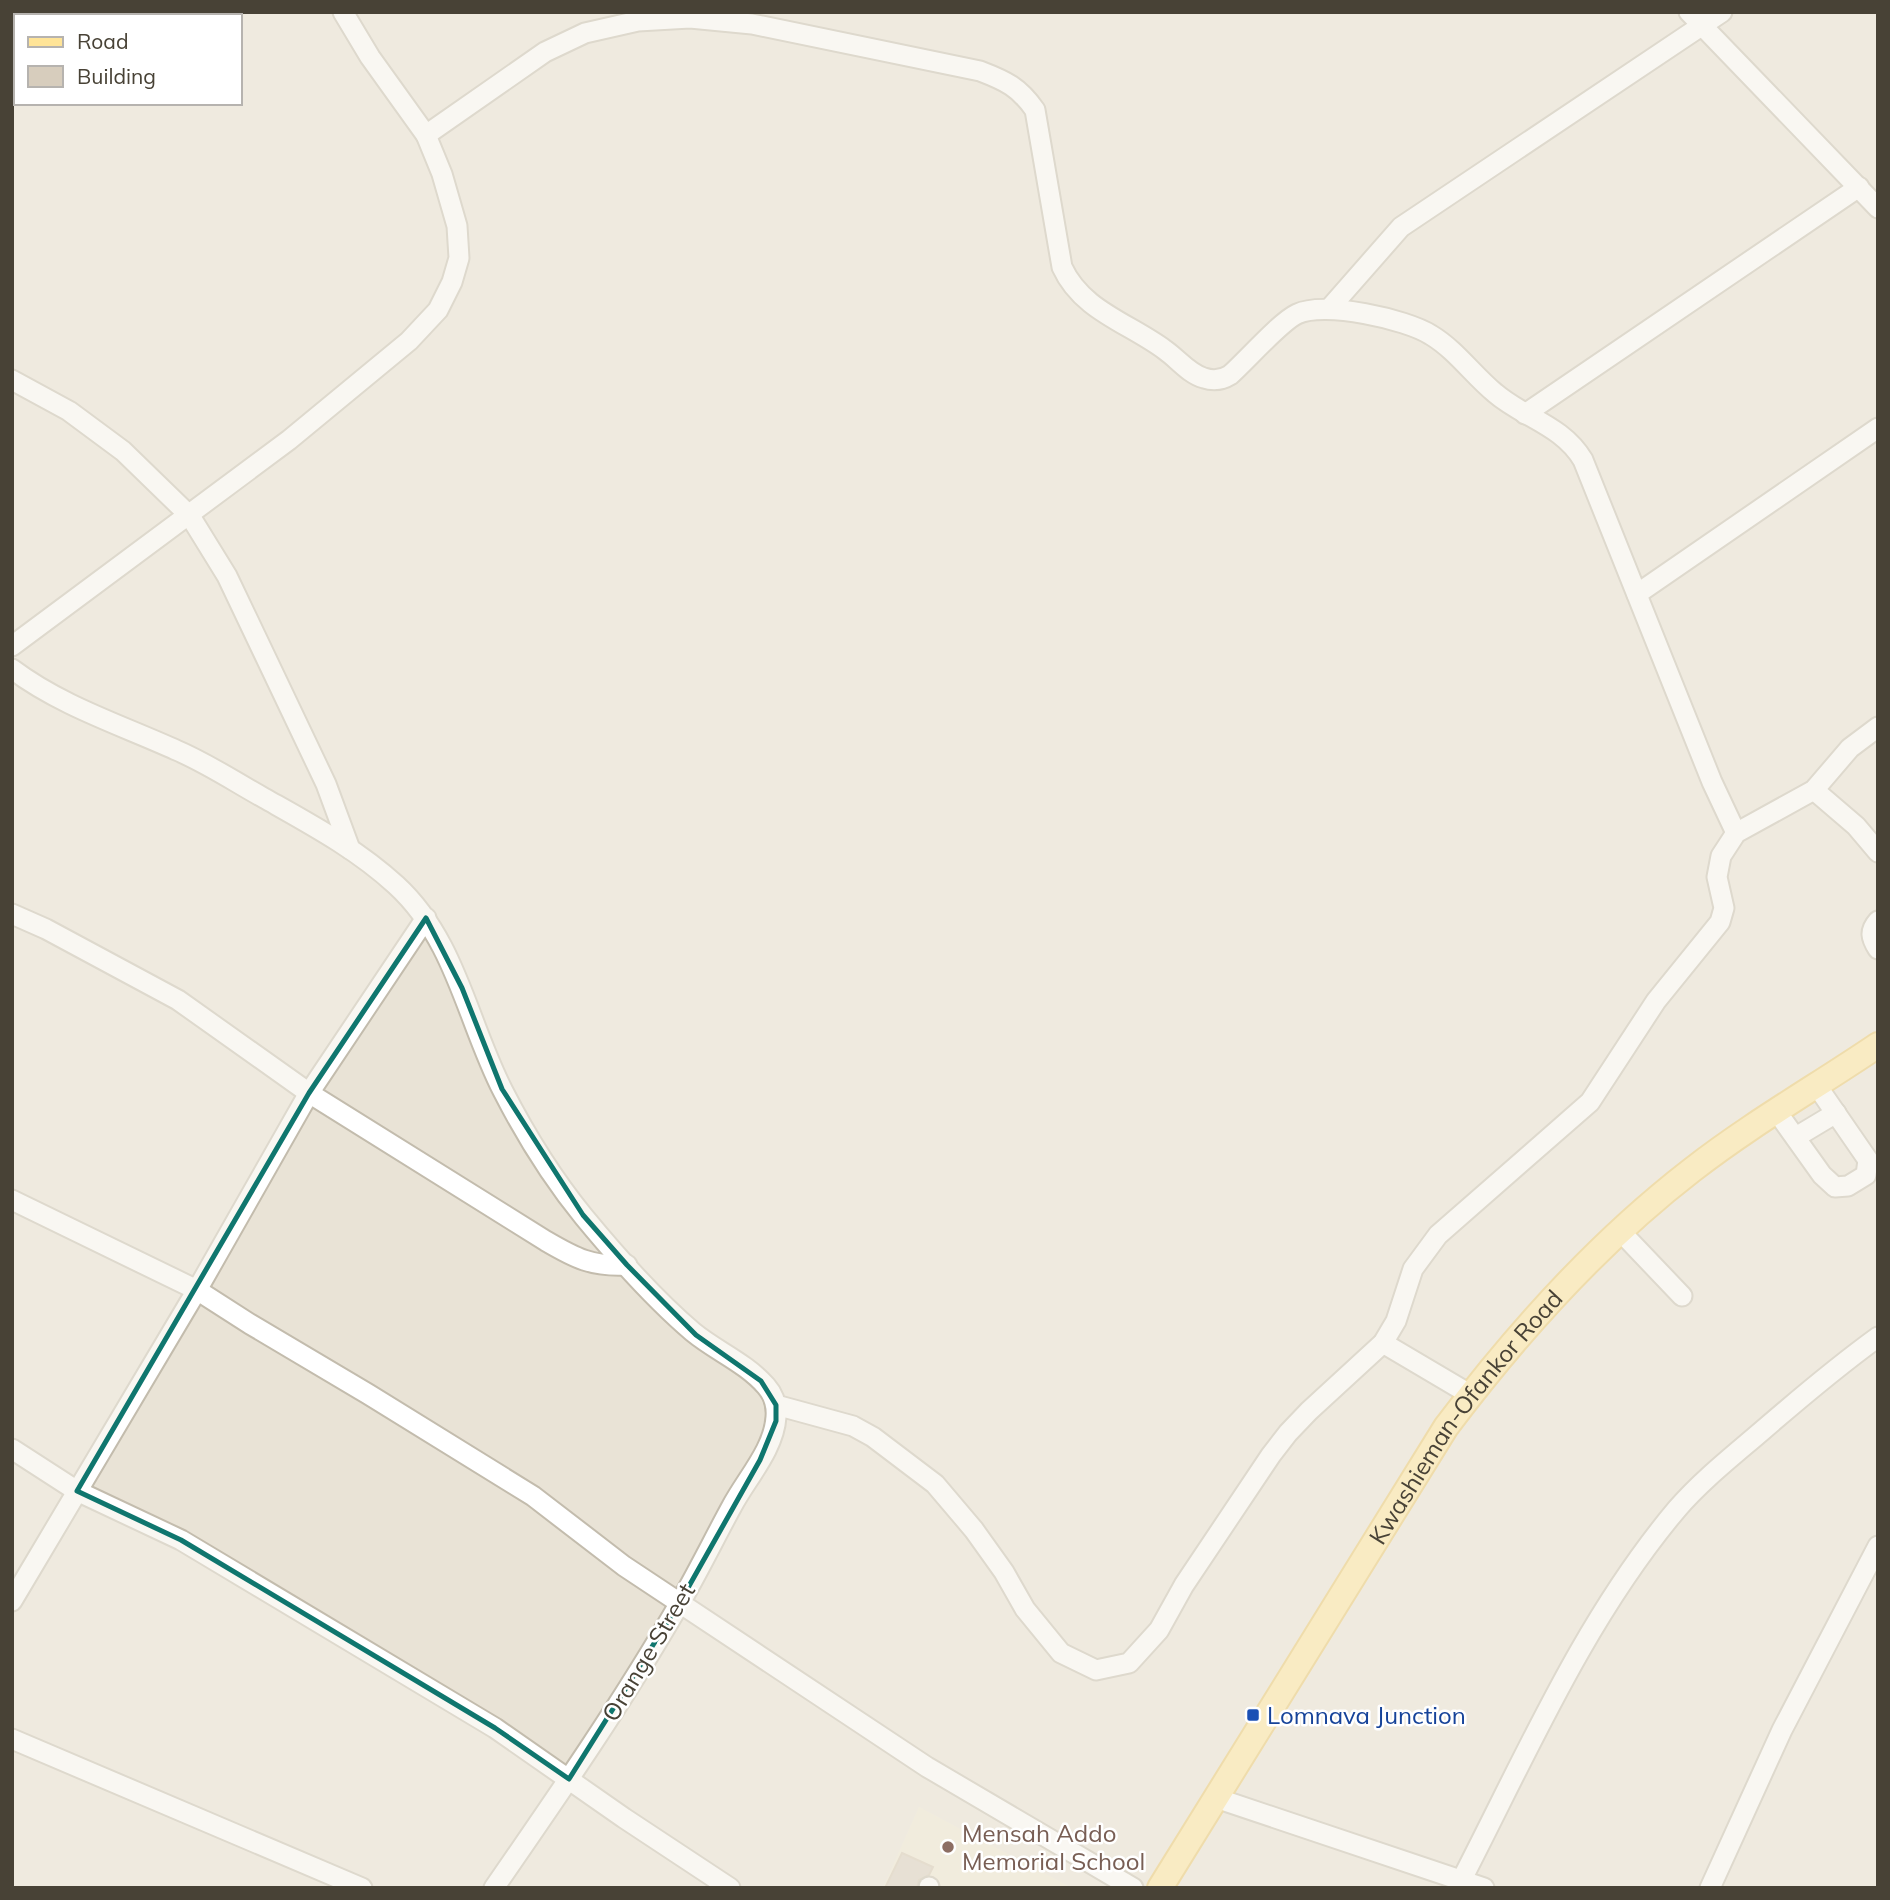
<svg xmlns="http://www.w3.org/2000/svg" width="1890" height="1900" font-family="Mulish,sans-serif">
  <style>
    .residential { fill: #e9e3d6; fill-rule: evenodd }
    .education { fill: #eee7d1 }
    .building { fill: #d7cdbd; stroke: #d2c5b0; stroke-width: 2 }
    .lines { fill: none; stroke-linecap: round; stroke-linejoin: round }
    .minor-casing { stroke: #c3bcad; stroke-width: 23 }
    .major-casing { stroke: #e8c463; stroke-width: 28 }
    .minor { stroke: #fff; stroke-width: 19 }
    .major { stroke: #ffe497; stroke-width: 24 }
    .marked { fill: none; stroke: #0f766e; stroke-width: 5; stroke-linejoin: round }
    .transit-dot { fill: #1a4fb4; stroke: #fff; stroke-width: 2.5 }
    .education-dot { fill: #8d6e63; stroke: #fff; stroke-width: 2.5 }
    .labels { text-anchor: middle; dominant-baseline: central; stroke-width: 5; stroke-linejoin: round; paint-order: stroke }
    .street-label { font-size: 24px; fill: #484236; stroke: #fff }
    .transit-label { font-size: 24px; fill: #164399; stroke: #fff; text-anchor: start }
    .education-label { font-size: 24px; fill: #785e54; stroke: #fff; text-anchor: start }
  </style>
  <rect width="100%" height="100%" fill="#f4f1e8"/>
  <!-- residential -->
  <path class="residential" d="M 12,12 L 1878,12 L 1878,1888 L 12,1888 ZM 16,16 L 240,16 L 240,103 L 16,103 Z"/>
  <!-- education -->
  <polygon class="education" points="919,1807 1072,1888 883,1888"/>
  <!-- building -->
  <polygon class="building" points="902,1853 933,1867 929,1875 919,1880 917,1888 885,1888"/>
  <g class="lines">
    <defs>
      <g id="minor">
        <polyline points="1689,12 1878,208"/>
        <path d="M 426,135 L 545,52 L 585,33 L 638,21 L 690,18 L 752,24 L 980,71 C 1006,81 1019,87 1035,110 L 1062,267 C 1082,311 1129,323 1165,350 C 1178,359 1189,374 1204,378 C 1213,381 1222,380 1230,375 C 1246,361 1280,322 1297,314 C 1324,301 1406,319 1431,335 C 1456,350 1473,375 1495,393 C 1524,418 1562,425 1583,460 L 1712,782 L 1736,833"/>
        <polyline points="1329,309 1401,227 1722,12"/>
        <polyline points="12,380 69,411 123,451 190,516 227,576 326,784 350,849"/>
        <polyline points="1525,414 1859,187"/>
        <polyline points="1637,594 1878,428"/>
        <polyline points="12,646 289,440 409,341 438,310 452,282 459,258 457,226 442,174 426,135 370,57 343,12"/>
        <path d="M 12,669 C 61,706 121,725 176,750 C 207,763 235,782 264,798 C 310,824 357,849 396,885 C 456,940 467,1021 503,1091 C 525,1134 553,1179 584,1217 C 617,1257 653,1298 693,1332 C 716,1351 746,1363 766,1386 C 774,1395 777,1405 776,1417 C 774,1449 747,1478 732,1506 C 715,1537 699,1570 681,1601 C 624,1700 559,1794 494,1888"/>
        <polyline points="1814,790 1856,826 1878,852"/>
        <path d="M 12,914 L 46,929 L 178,1000 L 309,1093 L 546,1241 C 575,1258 592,1267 627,1265"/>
        <path d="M 1878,921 C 1869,931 1871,938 1878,949"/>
        <polyline points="1777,1112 1822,1175 1835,1187 1848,1186 1866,1175 1868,1160 1817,1086"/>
        <polyline points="1796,1137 1836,1113"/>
        <polyline points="12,1200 197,1290 250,1324 368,1394 533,1496 624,1566 927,1767 1133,1888"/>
        <polyline points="1621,1232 1682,1296"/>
        <polyline points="1383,1343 1471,1395"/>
        <polyline points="776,1405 853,1426 873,1437 935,1484 974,1530 1004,1572 1025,1609 1061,1653 1096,1670 1129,1663 1159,1630 1184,1585 1271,1455 1288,1433 1309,1411 1383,1343 1396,1321 1413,1269 1438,1235 1590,1102 1656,1001 1720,922 1724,908 1717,877 1721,856 1736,833 1814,790 1850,748 1878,727"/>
        <polyline points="12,1449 77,1491 181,1540 495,1728 624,1818 730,1888"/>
        <polyline points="12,1601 197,1290 309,1093 426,918"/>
        <polyline points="12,1739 362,1888"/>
        <polyline points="1216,1798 1484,1888"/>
        <path d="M 1462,1879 C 1527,1753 1585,1618 1677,1509 C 1702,1480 1734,1455 1763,1430 C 1800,1398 1838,1366 1878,1337"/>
        <polyline points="929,1888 929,1887"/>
        <polyline points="1710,1888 1782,1730 1878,1546"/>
      </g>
      <g id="major">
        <path id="s1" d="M 1160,1888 L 1446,1427 C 1516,1334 1600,1241 1692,1170 C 1751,1124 1816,1087 1878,1045"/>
      </g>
    </defs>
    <!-- minor casing -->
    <use href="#minor" class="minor-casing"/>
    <!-- major casing -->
    <use href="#major" class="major-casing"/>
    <!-- minor -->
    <use href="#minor" class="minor"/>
    <!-- major -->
    <use href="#major" class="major"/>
  </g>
  <!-- marked area -->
  <path d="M0 0H1890V1900H0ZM 426,918 L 462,988 L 502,1089 L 583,1215 L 627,1265 L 696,1335 L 761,1381 L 776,1405 L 776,1421 L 760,1460 L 680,1602 L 569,1779 L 495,1728 L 181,1540 L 77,1491 L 309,1093 Z" fill="#f4f1e8" fill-opacity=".55" fill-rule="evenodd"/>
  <path class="marked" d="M 426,918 L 462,988 L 502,1089 L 583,1215 L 627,1265 L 696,1335 L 761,1381 L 776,1405 L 776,1421 L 760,1460 L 680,1602 L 569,1779 L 495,1728 L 181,1540 L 77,1491 L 309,1093 Z"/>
  <!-- markers -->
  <rect class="transit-dot" x="1246" y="1708" width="14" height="14" rx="3.5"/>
  <circle class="education-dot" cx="948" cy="1847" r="7"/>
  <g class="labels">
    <!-- street labels -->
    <g class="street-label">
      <text stroke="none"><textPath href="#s1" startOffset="562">Kwashieman-Ofankor Road</textPath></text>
      <text transform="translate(648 1652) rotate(-59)">Orange Street</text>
    </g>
    <!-- transit labels -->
    <g class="transit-label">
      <text x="1267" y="1715">Lomnava Junction</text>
    </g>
    <!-- education labels -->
    <g class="education-label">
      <text x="962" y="1833">Mensah Addo<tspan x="962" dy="28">Memorial School</tspan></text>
    </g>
  </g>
  <!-- border -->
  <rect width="1890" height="1900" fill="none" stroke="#484236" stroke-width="28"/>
  <!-- legend -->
  <rect x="14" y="14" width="228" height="91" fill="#ffffff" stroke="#b6b3af" stroke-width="2"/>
  <rect x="28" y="37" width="35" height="10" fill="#ffe497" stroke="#b6b3af" stroke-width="2"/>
  <text x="77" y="49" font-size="21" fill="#484236">Road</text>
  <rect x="28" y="66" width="35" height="21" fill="#d7cdbd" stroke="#b6b3af" stroke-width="2"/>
  <text x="77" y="84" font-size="21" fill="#484236">Building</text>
</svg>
